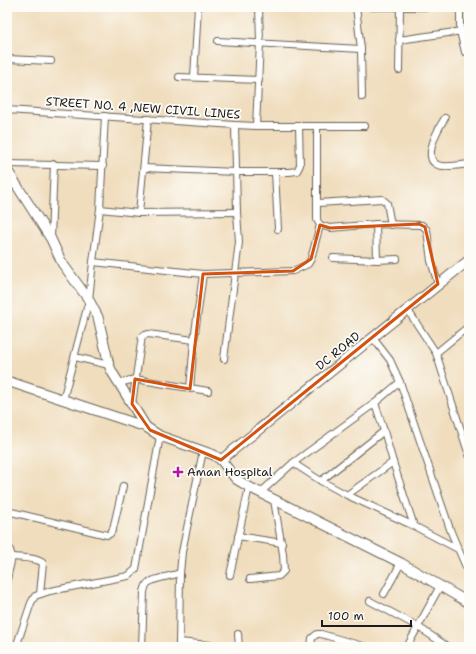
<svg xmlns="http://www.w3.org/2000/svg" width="476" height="654" font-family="'Shantell Sans',sans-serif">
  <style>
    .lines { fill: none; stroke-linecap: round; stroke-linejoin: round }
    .street-casing { stroke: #666054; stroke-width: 8 }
    .secondary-casing { stroke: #666054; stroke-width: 11 }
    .street { stroke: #fff; stroke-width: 6 }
    .secondary { stroke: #fff; stroke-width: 9 }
    .marked { fill: none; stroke: #d4530e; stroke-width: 3; stroke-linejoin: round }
    .poi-dot { fill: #b5179e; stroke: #fdfcf7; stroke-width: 1.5 }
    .labels { text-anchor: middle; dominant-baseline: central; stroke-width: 3.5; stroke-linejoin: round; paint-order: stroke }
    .street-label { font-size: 12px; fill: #1c1c1c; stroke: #fdfcf7 }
    .poi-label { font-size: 12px; fill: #1c1c1c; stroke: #fdfcf7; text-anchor: start }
  </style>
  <rect width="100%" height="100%" fill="#fdfcf7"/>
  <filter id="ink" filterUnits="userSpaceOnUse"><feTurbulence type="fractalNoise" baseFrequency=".025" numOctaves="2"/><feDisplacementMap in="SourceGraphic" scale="8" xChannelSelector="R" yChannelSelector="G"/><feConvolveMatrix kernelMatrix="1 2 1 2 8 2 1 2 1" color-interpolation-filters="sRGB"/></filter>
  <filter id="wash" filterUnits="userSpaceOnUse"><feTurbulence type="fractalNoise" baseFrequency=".012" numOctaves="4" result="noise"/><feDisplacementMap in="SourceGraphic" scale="16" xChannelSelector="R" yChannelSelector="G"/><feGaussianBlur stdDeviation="0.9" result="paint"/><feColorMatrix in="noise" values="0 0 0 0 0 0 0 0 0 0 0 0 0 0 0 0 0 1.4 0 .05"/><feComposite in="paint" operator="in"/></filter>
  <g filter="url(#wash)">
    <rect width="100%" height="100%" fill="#f0ddbd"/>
  </g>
  <g filter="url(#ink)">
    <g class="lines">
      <defs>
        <g id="street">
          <polyline points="356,7 361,49 362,97"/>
          <polyline points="372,7 436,7"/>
          <polyline points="460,7 460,31 465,52"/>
          <polyline points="399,40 469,30"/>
          <polyline points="218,41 361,49"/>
          <polyline points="7,59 51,61"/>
          <polyline points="399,70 400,8"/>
          <polyline points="179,77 259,80"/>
          <polyline points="194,77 198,7"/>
          <polyline points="7,110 235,125 256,126 260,43 259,7"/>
          <polyline points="105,116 100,209 93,262 203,274 293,271 308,264 311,259 320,225"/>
          <path d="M 445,118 C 439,127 421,159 438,165 C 444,168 461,165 469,164"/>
          <polyline points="256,126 317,126 317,220 320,225 330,228 376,224 422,225 427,230 431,261 438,284"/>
          <polyline points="317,126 365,126"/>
          <polyline points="7,164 103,166"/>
          <polyline points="144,168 236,172 289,172 297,171 300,165 299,126"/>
          <polyline points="275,172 278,229"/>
          <polyline points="7,185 18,185"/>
          <polyline points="318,203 382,199 387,203 391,225"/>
          <polyline points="100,209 139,213 237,212"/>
          <polyline points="139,213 148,119"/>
          <polyline points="376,224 377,260"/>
          <polyline points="51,238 54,164"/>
          <polyline points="333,258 377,260 397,259"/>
          <polyline points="407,309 436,353 469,455"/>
          <polyline points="436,353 469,326"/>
          <polyline points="75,357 109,365"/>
          <polyline points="224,359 239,242 237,212 235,125"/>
          <polyline points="400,382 451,532 466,567 469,571"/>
          <polyline points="119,383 135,379 208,391"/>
          <polyline points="190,389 194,340 203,274"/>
          <polyline points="63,400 89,300 93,262"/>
          <polyline points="132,404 142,336 148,334 194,340"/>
          <polyline points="393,462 414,526"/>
          <polyline points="293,463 375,403 400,382 390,360 373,338"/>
          <polyline points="321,481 384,431 375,403"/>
          <polyline points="260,493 293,463 321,481 347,495 414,526 458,549"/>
          <polyline points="347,495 393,462 384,431"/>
          <polyline points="7,511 107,535 110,534 113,529 123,486"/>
          <polyline points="238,536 282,543"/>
          <polyline points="7,548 10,550 12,557 7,579"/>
          <path d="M 12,557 C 21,558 35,557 43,563 L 40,594"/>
          <polyline points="230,575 249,487"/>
          <polyline points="250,579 279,576 284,571 283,554 274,500"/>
          <polyline points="384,594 401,563"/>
          <polyline points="370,601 417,626 448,647"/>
          <polyline points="238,634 239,647"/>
          <polyline points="179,642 210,645 212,647"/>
          <polyline points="16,647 31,603 35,596 50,591 128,576 136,569 160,436"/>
          <path d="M 142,647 L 144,592 C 145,589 145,585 148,583 C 154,578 172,576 180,573"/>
          <polyline points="179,647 180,573 182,552 203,451"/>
          <polyline points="311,647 312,638 317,634 321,634 366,647"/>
          <polyline points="407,647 440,586"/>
        </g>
        <g id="secondary">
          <polyline points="7,170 51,239 62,263 89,300 98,317 109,365 112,372 146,427"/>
          <polyline points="7,381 146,427 160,436 214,455 221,460 236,479 249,487 401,563 469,603"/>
          <polyline points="221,460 469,260"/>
        </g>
      </defs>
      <!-- street casing -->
      <use href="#street" class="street-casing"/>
      <!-- secondary casing -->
      <use href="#secondary" class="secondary-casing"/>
      <!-- street -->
      <use href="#street" class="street"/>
      <!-- secondary -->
      <use href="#secondary" class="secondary"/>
    </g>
  </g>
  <!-- marked area -->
  <path class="marked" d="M 419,224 L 425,227 L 438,284 L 221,460 L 150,430 L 132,404 L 135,379 L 190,389 L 203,274 L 293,271 L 311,259 L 320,225 L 330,228 Z"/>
  <!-- markers -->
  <path class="poi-dot" d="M176 466h4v4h4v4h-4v4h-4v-4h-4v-4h4z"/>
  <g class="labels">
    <!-- street labels -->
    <g class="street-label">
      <text transform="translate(143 108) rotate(4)">STREET NO. 4 ,NEW CIVIL LINES</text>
      <text transform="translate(338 351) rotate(-39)">DC ROAD</text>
    </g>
    <!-- poi labels -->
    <g class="poi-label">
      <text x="187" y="472">Aman Hospital</text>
    </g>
  </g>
  <!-- margin -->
  <rect width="476" height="654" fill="none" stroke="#fdfcf7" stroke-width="24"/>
  <!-- scale -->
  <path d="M322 620v6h89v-6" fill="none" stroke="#1c1c1c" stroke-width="2"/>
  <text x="328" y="620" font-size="12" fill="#1c1c1c" stroke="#fdfcf7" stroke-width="3" paint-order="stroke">100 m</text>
</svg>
